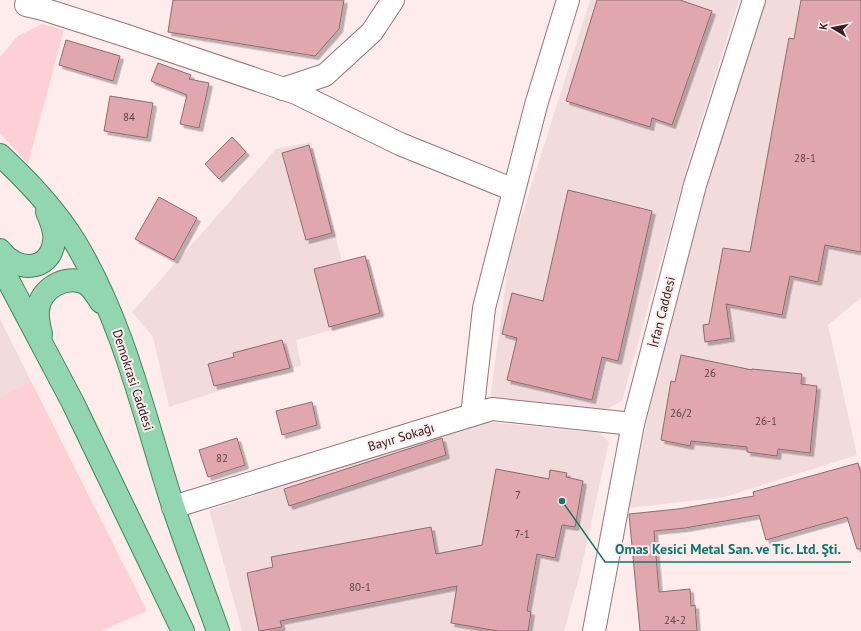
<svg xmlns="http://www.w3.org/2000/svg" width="861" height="631" font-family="'PT Sans',sans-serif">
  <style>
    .built { fill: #f1dbdd }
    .green { fill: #fcd0d4 }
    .building { fill: #e0a8ae; stroke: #8f696d; filter: url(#shadow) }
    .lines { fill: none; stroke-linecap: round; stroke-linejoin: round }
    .minor-casing { stroke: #9a7378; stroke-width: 24 }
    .major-casing { stroke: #40855d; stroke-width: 24 }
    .minor { stroke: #fff; stroke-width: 22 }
    .major { stroke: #91d6b0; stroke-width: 22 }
    .labels { text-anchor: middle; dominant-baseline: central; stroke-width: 4; stroke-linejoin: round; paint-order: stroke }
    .number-label { font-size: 11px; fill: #5e4446 }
    .street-label { font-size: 13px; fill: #322224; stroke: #feeced }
    .leader { fill: none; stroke: #0f766e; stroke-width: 1.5 }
    .callout-dot { fill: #0f766e; stroke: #feeced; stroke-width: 1.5 }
    .callout-label { font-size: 14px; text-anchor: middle; font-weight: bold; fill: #0f766e; stroke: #feeced; stroke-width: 4; stroke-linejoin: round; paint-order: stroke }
  </style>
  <defs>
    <filter id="shadow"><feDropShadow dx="3.5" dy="3.5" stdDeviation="0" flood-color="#0004"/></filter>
  </defs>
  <rect width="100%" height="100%" fill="#feeced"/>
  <!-- built -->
  <g class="built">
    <polygon points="590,0 739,0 689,160 622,401 603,411 490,399 510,253"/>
    <polygon points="766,0 861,0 861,298 828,325 857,455 725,497 629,508 661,353 705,193 758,18"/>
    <polygon points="311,142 342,261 367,255 385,315 296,340 301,365 169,407 153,337 132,312 276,149"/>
    <polygon points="0,319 31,381 0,397"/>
    <polygon points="486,422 600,433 609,442 580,574 564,631 242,631 209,510"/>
  </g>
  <!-- green -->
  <g class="green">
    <polygon points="42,24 64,30 28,164 0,133 0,57 18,36"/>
    <polygon points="31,381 147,611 101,631 0,631 0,397"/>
  </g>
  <!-- building -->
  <g class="building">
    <polygon points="173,0 344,0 339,29 315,56 168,32"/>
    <polygon points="597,0 680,0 712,11 672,125 652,118 650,127 566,101"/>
    <polygon points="801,0 861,0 861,252 825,245 818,282 790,276 782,315 726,304 731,338 705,342 703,325 709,324 723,248 750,252 789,38 794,39"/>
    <polygon points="66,40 120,56 113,81 59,65"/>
    <polygon points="158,63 191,75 189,79 209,83 199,128 180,124 187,95 151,81"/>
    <polygon points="110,96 153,103 147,138 104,131"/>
    <polygon points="232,137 246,152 219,179 205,164"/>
    <polygon points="309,145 332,233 306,240 282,153"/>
    <polygon points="568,190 652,211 618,361 602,357 592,400 507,380 517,338 502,334 512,293 543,301"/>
    <polygon points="159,197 197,218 174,260 135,239"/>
    <polygon points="365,256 380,313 329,327 314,269"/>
    <polygon points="282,340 290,368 214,386 208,364 234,357 233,353"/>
    <polygon points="681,355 752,370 752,369 802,374 801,384 817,386 810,453 778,449 777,456 747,452 747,447 691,441 690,446 661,440 671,381 675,382"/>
    <polygon points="312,402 317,425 282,435 276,411"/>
    <polygon points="237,438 245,465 208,477 199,450"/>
    <polygon points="442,438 446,455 289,506 284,489"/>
    <polygon points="858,463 861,474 861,549 857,549 847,517 766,540 759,515 685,528 654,531 659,592 690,589 691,606 695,605 697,631 640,631 629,514 678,509 754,496 753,492"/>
    <polygon points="496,469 549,479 550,470 567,473 566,477 583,481 575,527 562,525 555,558 537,554 527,611 531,612 528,631 498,631 451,623 457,586 280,621 282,627 259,631 247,573 273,567 271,557 431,527 436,554 482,545"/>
  </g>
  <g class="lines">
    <defs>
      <g id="minor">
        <polyline points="26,5 43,9 121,34 296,93 400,144 514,190"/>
        <polyline points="283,89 325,75 372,32 393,0"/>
        <polyline points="472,415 484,308 536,105 568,0"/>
        <polyline points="173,507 492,409 633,424"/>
        <polyline points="594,631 633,424 695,185 754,0"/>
      </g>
      <g id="major">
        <path d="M 0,155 C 28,181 55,209 75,242 C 124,323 144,416 173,506 C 187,548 203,589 218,631"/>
        <path d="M 0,250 C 16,272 49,273 54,242 C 56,232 51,221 47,212"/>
        <polyline points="0,265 73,403 183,631"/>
        <path d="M 41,334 C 39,326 37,318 38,310 C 40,289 65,274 85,283 C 91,286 97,296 101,302"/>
      </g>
    </defs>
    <!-- minor casing -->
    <use href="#minor" class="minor-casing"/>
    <!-- major casing -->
    <use href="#major" class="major-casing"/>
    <!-- minor -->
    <use href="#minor" class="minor"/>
    <!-- major -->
    <use href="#major" class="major"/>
  </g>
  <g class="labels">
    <!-- number labels -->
    <g class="number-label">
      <text x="129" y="117">84</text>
      <text x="805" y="158">28-1</text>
      <text x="710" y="373">26</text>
      <text x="681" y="413">26/2</text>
      <text x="766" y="421">26-1</text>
      <text x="222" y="458">82</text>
      <text x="518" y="495">7</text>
      <text x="522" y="534">7-1</text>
      <text x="360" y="587">80-1</text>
      <text x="675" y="620">24-2</text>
    </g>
    <!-- street labels -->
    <g class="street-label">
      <text transform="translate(662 312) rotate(-76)">İrfan Caddesi</text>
      <text transform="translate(133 380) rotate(72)">Demokrasi Caddesi</text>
      <text transform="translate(401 437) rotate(-17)">Bayır Sokağı</text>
    </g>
  </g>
  <!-- callouts -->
  <path class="leader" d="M562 501L605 562H851"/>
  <circle class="callout-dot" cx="562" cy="501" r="4"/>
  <g class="callout-label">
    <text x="728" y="554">Omas Kesici Metal San. ve Tic. Ltd. Şti.</text>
  </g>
  <!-- north arrow -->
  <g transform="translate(833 28) rotate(280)" stroke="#feeced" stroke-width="3" paint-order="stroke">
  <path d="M0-3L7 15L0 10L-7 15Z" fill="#322224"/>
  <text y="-6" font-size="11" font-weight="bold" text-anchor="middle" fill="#322224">K</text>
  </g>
</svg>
